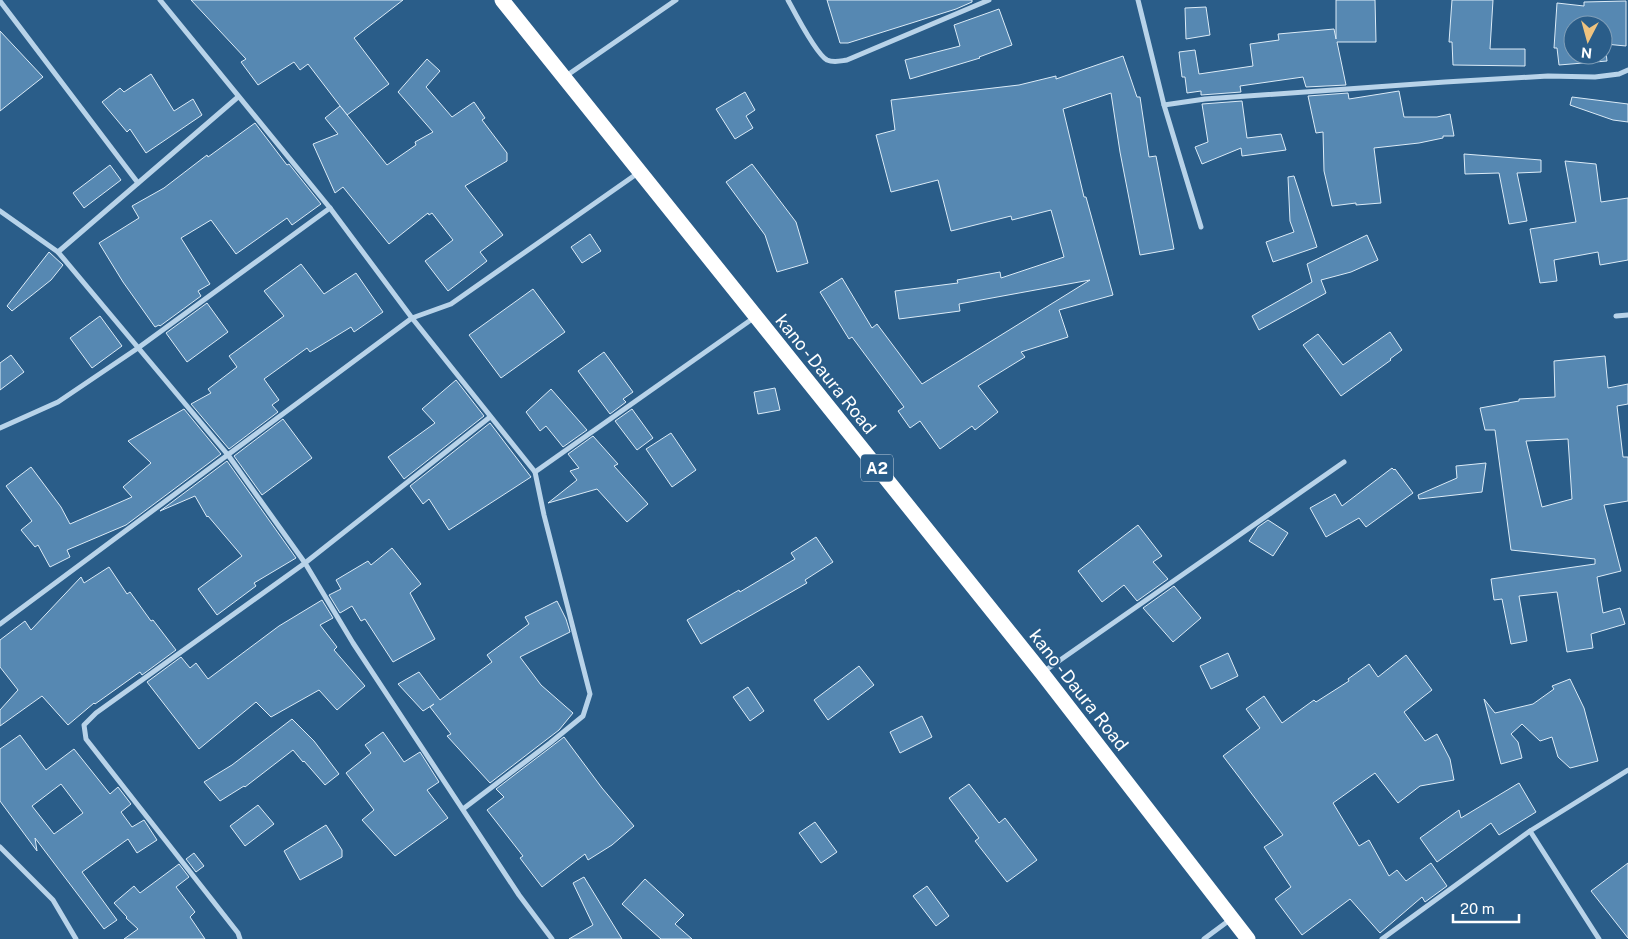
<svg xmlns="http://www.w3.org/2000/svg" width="1628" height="939" font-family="'Public Sans',sans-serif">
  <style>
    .building { fill: #5688b2; stroke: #dbebf7; fill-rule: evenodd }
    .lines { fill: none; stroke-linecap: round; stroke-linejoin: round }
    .street { stroke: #b8d3e9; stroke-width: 5 }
    .highway { stroke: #fff; stroke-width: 15 }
    .labels { text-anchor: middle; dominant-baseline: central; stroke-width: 4; stroke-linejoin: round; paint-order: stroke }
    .shield { fill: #2a5d89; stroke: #bfcedc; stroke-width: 1 }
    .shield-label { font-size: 16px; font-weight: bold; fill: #fff }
    .street-label { font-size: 18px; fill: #fff; stroke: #2a5d89 }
  </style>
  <rect width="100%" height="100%" fill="#2a5d89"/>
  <!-- building -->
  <g class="building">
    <polygon points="191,0 403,0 354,38 389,84 347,115 308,64 300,70 294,62 258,85 241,62 246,59"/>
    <polygon points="827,0 972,0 972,2 956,9 848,43 840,43"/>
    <polygon points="1336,0 1375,0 1376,42 1337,42 1346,85 1306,87 1303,77 1240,86 1241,92 1201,95 1201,91 1187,93 1185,77 1182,77 1179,52 1195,50 1199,74 1253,66 1250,44 1279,40 1278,34 1334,29 1336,39"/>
    <polygon points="1452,0 1493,0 1490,49 1525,49 1525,66 1453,65 1452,42 1449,42"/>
    <path d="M 1626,1 L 1626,46 L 1605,44 L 1607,61 L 1559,65 L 1557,48 L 1554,48 L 1557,3 L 1584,6 L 1584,2 ZM 1573,25 L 1603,25 L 1603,55 L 1573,55 Z"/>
    <polygon points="1206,7 1210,35 1186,39 1185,8"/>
    <polygon points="999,9 1012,45 979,57 980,58 910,79 905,60 960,46 954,25"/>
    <polygon points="0,31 43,77 0,111"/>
    <polygon points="1123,56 1137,97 1140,97 1149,157 1156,156 1174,249 1140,255 1120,152 1111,93 1063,109 1084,197 1086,197 1113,295 1059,310 1068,337 1021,352 1025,357 978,386 998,412 975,430 972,426 940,449 920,421 910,428 898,411 904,407 852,337 849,339 820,292 842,278 872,328 877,324 922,384 1090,280 959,304 960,311 899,319 895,291 958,283 957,280 1000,272 1001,278 1064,257 1051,210 1012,220 1011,216 951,231 938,180 891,192 876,135 895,130 891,100 1019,85 1056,76 1056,79"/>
    <polygon points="427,59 440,71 426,87 452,117 474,102 485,118 482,120 507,153 507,161 465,186 503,235 480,252 487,261 448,291 425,261 453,240 432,213 429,215 428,213 389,244 343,187 335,193 313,144 338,134 325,118 340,106 387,165 416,145 415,142 433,132 398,92"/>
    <polygon points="151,74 174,111 193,99 202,115 146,153 130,129 127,132 102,102 120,88 124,92"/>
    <polygon points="1399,91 1404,117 1437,117 1450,114 1454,136 1443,136 1443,138 1419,143 1374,148 1381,203 1356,205 1356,203 1332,206 1324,171 1323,132 1316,133 1308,96 1348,93 1349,99"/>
    <polygon points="745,92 755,110 746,116 753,128 735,139 716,109"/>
    <polygon points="1572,97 1628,104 1628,122 1613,120 1570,105"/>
    <polygon points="1242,101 1247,138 1281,134 1286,150 1242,156 1241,148 1202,164 1195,147 1208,142 1202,104"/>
    <polygon points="255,123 287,165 289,164 321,204 292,225 287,218 236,254 211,220 181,238 210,284 198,291 201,296 160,326 159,325 155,327 123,282 99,243 139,218 132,206 164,188 207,155 208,157"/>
    <polygon points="1464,154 1541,160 1541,172 1517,173 1527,221 1509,224 1499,173 1465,174"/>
    <polygon points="1565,161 1596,164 1601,202 1628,198 1628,260 1600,265 1598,252 1554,260 1557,281 1540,283 1530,229 1576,222"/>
    <polygon points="752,164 796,222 808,263 777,272 765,235 726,182"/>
    <polygon points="110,165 121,180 84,208 73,193"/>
    <polygon points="1294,176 1317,247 1273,262 1266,242 1294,232 1290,221 1288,177"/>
    <polygon points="590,234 601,251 582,263 571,247"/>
    <polygon points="1367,235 1378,260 1351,272 1321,280 1326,293 1259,330 1252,316 1312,282 1307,264"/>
    <polygon points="49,252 63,265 51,280 12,311 7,306"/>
    <polygon points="301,264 324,294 356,273 383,312 354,332 351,327 310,352 307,348 264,379 279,400 272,405 278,412 229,449 191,404 211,393 208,389 237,367 229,356 284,316 264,291"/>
    <polygon points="533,289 565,332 501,378 469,335"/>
    <polygon points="207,303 228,332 187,362 166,333"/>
    <polygon points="100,316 122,346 92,368 70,338"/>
    <polygon points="1390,332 1402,350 1390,359 1391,360 1341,396 1303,345 1318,334 1343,365"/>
    <polygon points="604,352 633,392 623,399 626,402 610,414 578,371"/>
    <polygon points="11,355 24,372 0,390 0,363"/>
    <path d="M 1605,356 L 1608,388 L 1628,384 L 1628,404 L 1617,406 L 1623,457 L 1628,457 L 1628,501 L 1604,505 L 1621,571 L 1597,577 L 1603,613 L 1620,608 L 1625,624 L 1591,634 L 1593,648 L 1567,652 L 1557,592 L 1519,596 L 1527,641 L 1511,644 L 1502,599 L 1494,600 L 1491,579 L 1595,564 L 1595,559 L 1511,550 L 1495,430 L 1485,430 L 1480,408 L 1519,401 L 1519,399 L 1555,397 L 1554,361 ZM 1568,439 L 1572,499 L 1542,507 L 1526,441 Z"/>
    <polygon points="456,380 484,416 404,479 388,457 435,423 422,409"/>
    <polygon points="775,388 780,410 758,414 754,392"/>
    <polygon points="551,389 587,430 563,447 546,426 540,431 526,412"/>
    <polygon points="184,409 221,454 126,525 67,550 70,557 50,567 38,545 35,547 21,530 32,521 6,486 31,467 61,507 70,524 132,497 123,487 151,463 128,441"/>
    <polygon points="632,409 653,438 637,450 615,421"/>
    <polygon points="283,419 312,458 262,495 234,456"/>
    <polygon points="490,423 531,477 449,530 429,499 423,504 410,486"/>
    <polygon points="671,433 696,470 672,487 646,449"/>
    <polygon points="593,436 618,464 614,466 648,504 627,522 597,489 548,503 577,480 570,471 579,468 568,454"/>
    <polygon points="227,461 296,558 254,583 256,586 217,615 198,589 242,556 208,516 207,517 195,496 160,511"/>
    <polygon points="1486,463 1482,492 1419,499 1418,495 1457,478 1456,466"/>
    <polygon points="1392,468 1394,470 1395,469 1413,493 1366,527 1359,518 1326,537 1310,508 1335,494 1342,506"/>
    <polygon points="1268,520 1288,533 1273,556 1249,541 1258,527"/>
    <polygon points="1138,525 1162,556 1153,562 1168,579 1137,601 1124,585 1102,602 1078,571"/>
    <polygon points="816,537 833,562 805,580 807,583 701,644 687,620 739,590 740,592 795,559 791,553"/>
    <polygon points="392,548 421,584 410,593 435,639 393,662 365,619 361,621 352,606 340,613 329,595 341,589 336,580 368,561 371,565"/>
    <polygon points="109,567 127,594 130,592 151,621 153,620 176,650 142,675 140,672 95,704 94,703 68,725 42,696 0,726 0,710 18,690 0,667 0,640 25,621 31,630 81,577 84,583"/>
    <polygon points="1174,586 1201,618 1173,642 1143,608"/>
    <polygon points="322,600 333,618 320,625 337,647 334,650 365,686 337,710 319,690 271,717 256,702 199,749 147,682 181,657 190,668 196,663 208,679 279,626"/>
    <polygon points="557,601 566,619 570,632 520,657 541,685 573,713 559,730 490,783 447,736 451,734 430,707 434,704 423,711 398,684 419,672 440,700 492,662 487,655 529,624 525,617"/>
    <polygon points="1228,653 1238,676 1211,689 1200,666"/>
    <polygon points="1406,655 1432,690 1404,712 1425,741 1437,734 1450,759 1454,780 1420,786 1398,803 1375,773 1333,803 1359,846 1369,840 1389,876 1397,870 1406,881 1431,863 1447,886 1425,902 1422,897 1380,933 1350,899 1302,935 1275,899 1291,887 1264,847 1283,835 1223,756 1260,728 1246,709 1264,696 1282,723 1314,700 1316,702 1349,681 1348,679 1369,664 1378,677"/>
    <polygon points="859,666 874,685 828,720 814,700"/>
    <polygon points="1570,679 1584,708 1598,761 1570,768 1558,757 1552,737 1540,741 1522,724 1511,734 1518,742 1522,758 1501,764 1484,699 1495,713 1533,704 1554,689 1552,686"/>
    <polygon points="748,687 764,711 750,721 733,697"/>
    <polygon points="922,716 932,737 900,753 890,732"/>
    <polygon points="292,719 314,741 339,774 325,785 304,761 303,762 293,750 245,787 244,786 220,801 204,782 232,765"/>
    <polygon points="383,732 404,762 420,752 439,782 427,790 448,818 395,856 362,820 374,810 346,773 371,753 365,745"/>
    <path d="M 20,735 L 46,770 L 74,749 L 110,794 L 118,787 L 131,804 L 121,812 L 132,827 L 144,820 L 157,840 L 137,853 L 128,839 L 82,872 L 117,920 L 104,929 L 35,838 L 37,851 L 0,801 L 0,749 ZM 61,784 L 83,813 L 54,834 L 32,806 Z"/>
    <polygon points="564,737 602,788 634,826 612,845 588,860 585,854 542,887 520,858 523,856 487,810 504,797 496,789"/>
    <polygon points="1519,783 1536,812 1499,835 1491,823 1437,862 1420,838 1459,810 1461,818"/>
    <polygon points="969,784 999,823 1005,818 1037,860 1007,882 975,841 979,838 949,798"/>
    <polygon points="258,805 274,824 245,846 230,826"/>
    <polygon points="815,822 837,852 821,863 799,833"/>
    <polygon points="326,825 342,850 342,857 300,880 284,851"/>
    <polygon points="194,853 204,866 196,872 186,859"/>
    <polygon points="1628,863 1628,938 1591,891"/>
    <polygon points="179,864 189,877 176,887 195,912 190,917 205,939 124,939 138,929 126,918 127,917 114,903 134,886 140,893"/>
    <polygon points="584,877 622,939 569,939 593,925 573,883"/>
    <polygon points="645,879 684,915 675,924 692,939 661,939 622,904"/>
    <polygon points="927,886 949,916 936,926 913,896"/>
  </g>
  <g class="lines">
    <!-- street -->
    <g class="street">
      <polyline points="160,0 330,208 412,318 535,472 544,515 590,694 583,716 550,743 463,809"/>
      <path d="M 788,0 C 795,13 816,54 827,60 C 834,63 840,61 847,60 L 989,0"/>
      <polyline points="1138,0 1164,105 1201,227"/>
      <polyline points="0,1 138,183"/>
      <polyline points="566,76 676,0"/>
      <polyline points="1164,105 1205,99 1445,82 1548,76 1595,77 1619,74 1628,70"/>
      <polyline points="0,211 58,252 228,455 305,563 353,643 519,895 552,939"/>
      <polyline points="58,252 238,97"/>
      <polyline points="1616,316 1628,315"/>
      <polyline points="0,428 58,402 138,348 330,208"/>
      <polyline points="535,472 755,317"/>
      <polyline points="0,624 412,318 451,304 638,173"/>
      <polyline points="1043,672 1344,462"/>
      <polyline points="1530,831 1599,939"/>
      <polyline points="0,847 53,900 76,939"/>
      <polyline points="240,939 238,933 86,739 84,725 96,713 305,563 490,417"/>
      <polyline points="1204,939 1231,919"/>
      <polyline points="1382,939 1530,831 1628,770"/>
    </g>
    <!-- highway -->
    <polyline class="highway" points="502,0 1042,673 1248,939"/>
  </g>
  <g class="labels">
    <!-- shield labels -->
    <rect class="shield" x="861" y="454.5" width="32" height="27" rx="4"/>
    <g class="shield-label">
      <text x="877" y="468">A2</text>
    </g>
    <!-- street labels -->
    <g class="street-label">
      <text transform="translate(826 374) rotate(51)">kano - Daura Road</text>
      <text transform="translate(1079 690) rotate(52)">kano - Daura Road</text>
    </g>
  </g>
  <!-- north arrow -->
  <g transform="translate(1588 40) rotate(186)"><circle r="24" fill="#2a5d89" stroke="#7f9eb8"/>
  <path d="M0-4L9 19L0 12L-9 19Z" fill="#efc37f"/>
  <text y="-8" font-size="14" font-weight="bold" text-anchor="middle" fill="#ffffff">N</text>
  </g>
  <!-- scale -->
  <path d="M1453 914v8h66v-8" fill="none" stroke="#ffffff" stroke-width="2.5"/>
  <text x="1460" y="914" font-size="15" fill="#ffffff" stroke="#2a5d89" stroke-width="4" paint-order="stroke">20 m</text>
</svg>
